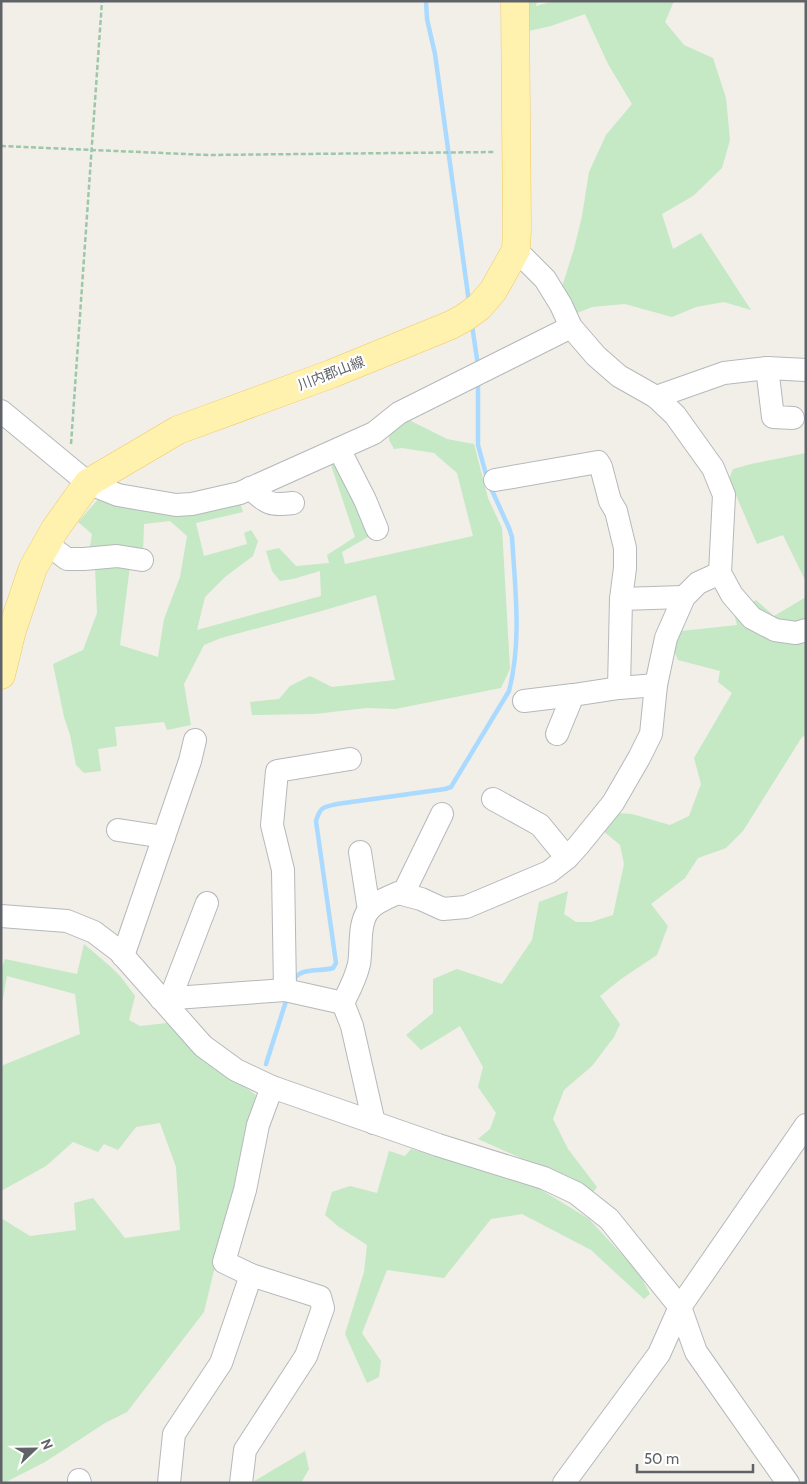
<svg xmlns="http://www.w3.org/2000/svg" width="807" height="1484" font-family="Cabin,'Noto Sans JP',sans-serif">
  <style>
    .green { fill: #c5e8c5 }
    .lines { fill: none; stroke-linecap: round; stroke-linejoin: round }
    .stream { stroke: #aadaff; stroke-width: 4.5 }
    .minor-casing { stroke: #b5b8bc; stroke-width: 24 }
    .major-casing { stroke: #f2c960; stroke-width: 29 }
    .path { stroke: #9cc7a9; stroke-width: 2.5; stroke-dasharray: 5 2.5; stroke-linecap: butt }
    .minor { stroke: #fff; stroke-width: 22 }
    .major { stroke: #fff2af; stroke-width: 28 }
    .labels { text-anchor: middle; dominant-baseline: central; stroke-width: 4.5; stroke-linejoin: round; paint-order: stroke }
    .street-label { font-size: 14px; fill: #5f6368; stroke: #fff }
  </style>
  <rect width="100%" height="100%" fill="#f1efe8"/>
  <!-- green -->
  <g class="green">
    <polygon points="526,1 537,1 536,6 554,1 674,1 665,22 684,45 713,58 726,98 730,140 722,168 693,196 662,214 673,249 701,233 751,310 724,302 696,307 672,317 625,304 592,307 572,315 560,293 574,249 582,216 589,172 606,135 632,104 608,64 585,14 551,26 524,32"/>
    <polygon points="407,419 447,439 474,444 488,498 502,528 510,669 501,688 395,709 366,708 315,714 252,715 250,702 279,699 290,686 310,676 332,687 395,680 376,595 318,612 221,638 204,645 184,684 191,725 167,730 164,722 115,727 117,746 98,749 101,771 84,773 76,765 70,735 64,717 53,664 83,650 97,613 95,567 130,566 120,645 158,657 164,619 180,577 187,536 170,521 144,524 143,552 89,552 92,534 78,522 101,496 239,499 243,512 196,523 204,556 247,544 244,533 251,530 258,541 253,556 225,577 205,597 197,630 321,596 320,571 293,579 280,581 272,571 266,551 279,548 296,566 329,563 327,555 355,537 330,462 337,458 368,537 342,552 345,564 473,536 457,473 434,453 402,448 394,449 389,440 389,434"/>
    <polygon points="806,453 806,582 783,535 757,544 729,479 733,469 751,464"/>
    <path d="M 806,597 L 806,735 L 802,737 L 743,831 L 726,848 L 698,858 L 685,878 L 651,904 L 668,926 L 657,955 L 621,979 L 600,996 L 620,1024 L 614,1037 L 592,1066 L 564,1090 L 553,1119 L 568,1149 L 597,1187 L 592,1194 L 541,1167 L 478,1139 L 490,1129 L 496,1113 L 478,1087 L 483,1067 L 460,1026 L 421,1050 L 406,1035 L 433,1013 L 433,979 L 457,969 L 502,984 L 532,940 L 539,902 L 568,891 L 564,914 L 576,922 L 591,922 L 613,915 L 624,864 L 620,845 L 602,830 L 616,813 L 632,814 L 670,825 L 689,816 L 701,784 L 694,758 L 732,693 L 718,682 L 720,671 L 678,660 C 672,647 671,642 681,631 L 737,625 L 734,614 L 756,600 L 774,616 Z"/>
    <polygon points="84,944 111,967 121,977 135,996 129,1020 140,1026 167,1023 202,1057 256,1095 204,1312 127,1412 105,1423 45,1462 4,1483 1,1483 1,1218 30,1236 76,1230 74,1203 93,1198 125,1238 180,1230 176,1167 160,1123 136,1127 118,1150 104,1144 98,1152 73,1142 46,1166 1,1191 1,1066 80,1034 75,994 7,976 1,1009 1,970 5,959 77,974"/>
    <polygon points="411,1149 439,1156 530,1183 589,1219 639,1273 650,1294 644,1299 591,1250 522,1214 491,1219 444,1278 387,1270 362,1333 381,1361 379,1377 367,1383 345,1334 364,1272 367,1245 339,1227 325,1215 332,1192 350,1186 377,1193 389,1151 405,1156"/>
    <polygon points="305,1451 309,1469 301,1483 251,1483"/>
  </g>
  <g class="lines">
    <!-- stream -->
    <g class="stream">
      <polyline points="426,1 427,19 435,54 469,302"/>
      <polyline points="472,325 478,366"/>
      <polyline points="478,380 478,445 487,478"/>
      <path d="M 294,979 C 302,967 321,972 333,968 L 336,963 L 316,821 C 320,807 323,807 337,804 L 445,789 L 451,787 L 509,691 C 522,641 515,588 512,537 L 509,528 L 490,486"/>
      <polyline points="266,1064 287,998"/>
    </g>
    <defs>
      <g id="minor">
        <polyline points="516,250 545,279 561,305 571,327 596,356 619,376 656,397 675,415 713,468 724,495 720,573 732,595 752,618 775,630 796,633 806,630"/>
        <polyline points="767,368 773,417 793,418"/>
        <polyline points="656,397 724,373 767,368 806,370"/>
        <polyline points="1,411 88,483 118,495 176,505 192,504 240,493 374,433 399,413 571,327"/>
        <polyline points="339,449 365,500 377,529"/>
        <polyline points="495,480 598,462 601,467 610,501 616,511 625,548 625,568 621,599"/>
        <path d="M 250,488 C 268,504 270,506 293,503"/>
        <polyline points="47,544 67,559 84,559 117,556 142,560"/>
        <polyline points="656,685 619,688 621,599 684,597"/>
        <polyline points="524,701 573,695"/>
        <polyline points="557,734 573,695 619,688"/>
        <polyline points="493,799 540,825 567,858"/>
        <polyline points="118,830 164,837"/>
        <polyline points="360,852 369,910"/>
        <polyline points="403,894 442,814"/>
        <polyline points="1,916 67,921 94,932 119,951 203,1046 236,1070 272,1087 438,1145 544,1178 576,1193 609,1219 680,1307 696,1352 788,1483"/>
        <polyline points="123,956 190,761 195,740"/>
        <polyline points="285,990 283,870 272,825 277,771 350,759"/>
        <polyline points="161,999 285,990 343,1003"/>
        <polyline points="170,999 207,903"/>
        <path d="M 343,1003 C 349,991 356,978 359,964 C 362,947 358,926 368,911 C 375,902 389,897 398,893 L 421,899 L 443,909 L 466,907 L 549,872 L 567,858 L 578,846 L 613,803 L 639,758 L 651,734 L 656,685 L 666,638 L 684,597 L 698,583 L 720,573"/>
        <polyline points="343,1003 352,1026 374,1123"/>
        <polyline points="79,1480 80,1483"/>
        <polyline points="169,1483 174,1434 221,1363 251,1275"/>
        <polyline points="241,1483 245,1450 306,1356 323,1308 320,1297 251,1275 224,1262 245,1190 258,1125 272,1087"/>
        <polyline points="564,1483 659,1354 680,1307 806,1125"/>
      </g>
      <polyline id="major" points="1,675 12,630 33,568 55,529 88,483 178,430 331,374 451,325 464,318 479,307 493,291 516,250 517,229 515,1"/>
    </defs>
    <!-- minor casing -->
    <use href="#minor" class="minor-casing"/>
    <!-- major casing -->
    <use href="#major" class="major-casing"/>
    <!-- path -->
    <g class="path">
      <polyline points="1,146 208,155 495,152"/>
      <polyline points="71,444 102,1"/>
    </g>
    <!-- minor -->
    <use href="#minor" class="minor"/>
    <!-- major -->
    <use href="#major" class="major"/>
  </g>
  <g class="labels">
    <!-- street labels -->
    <g class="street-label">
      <text transform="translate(331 373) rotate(-21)">川内郡山線</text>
    </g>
  </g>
  <!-- border -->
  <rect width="807" height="1484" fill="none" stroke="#5f6368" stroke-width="5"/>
  <!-- north arrow -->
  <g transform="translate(35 1449) rotate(68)" stroke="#ffffff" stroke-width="4" paint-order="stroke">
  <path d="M0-4L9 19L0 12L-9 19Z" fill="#5f6368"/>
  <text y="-8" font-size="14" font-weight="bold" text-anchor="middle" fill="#5f6368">N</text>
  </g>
  <!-- scale -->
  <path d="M637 1464v8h116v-8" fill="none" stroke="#5f6368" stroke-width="2.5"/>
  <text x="644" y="1464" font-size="15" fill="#5f6368" stroke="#ffffff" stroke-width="4" paint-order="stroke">50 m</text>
</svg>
